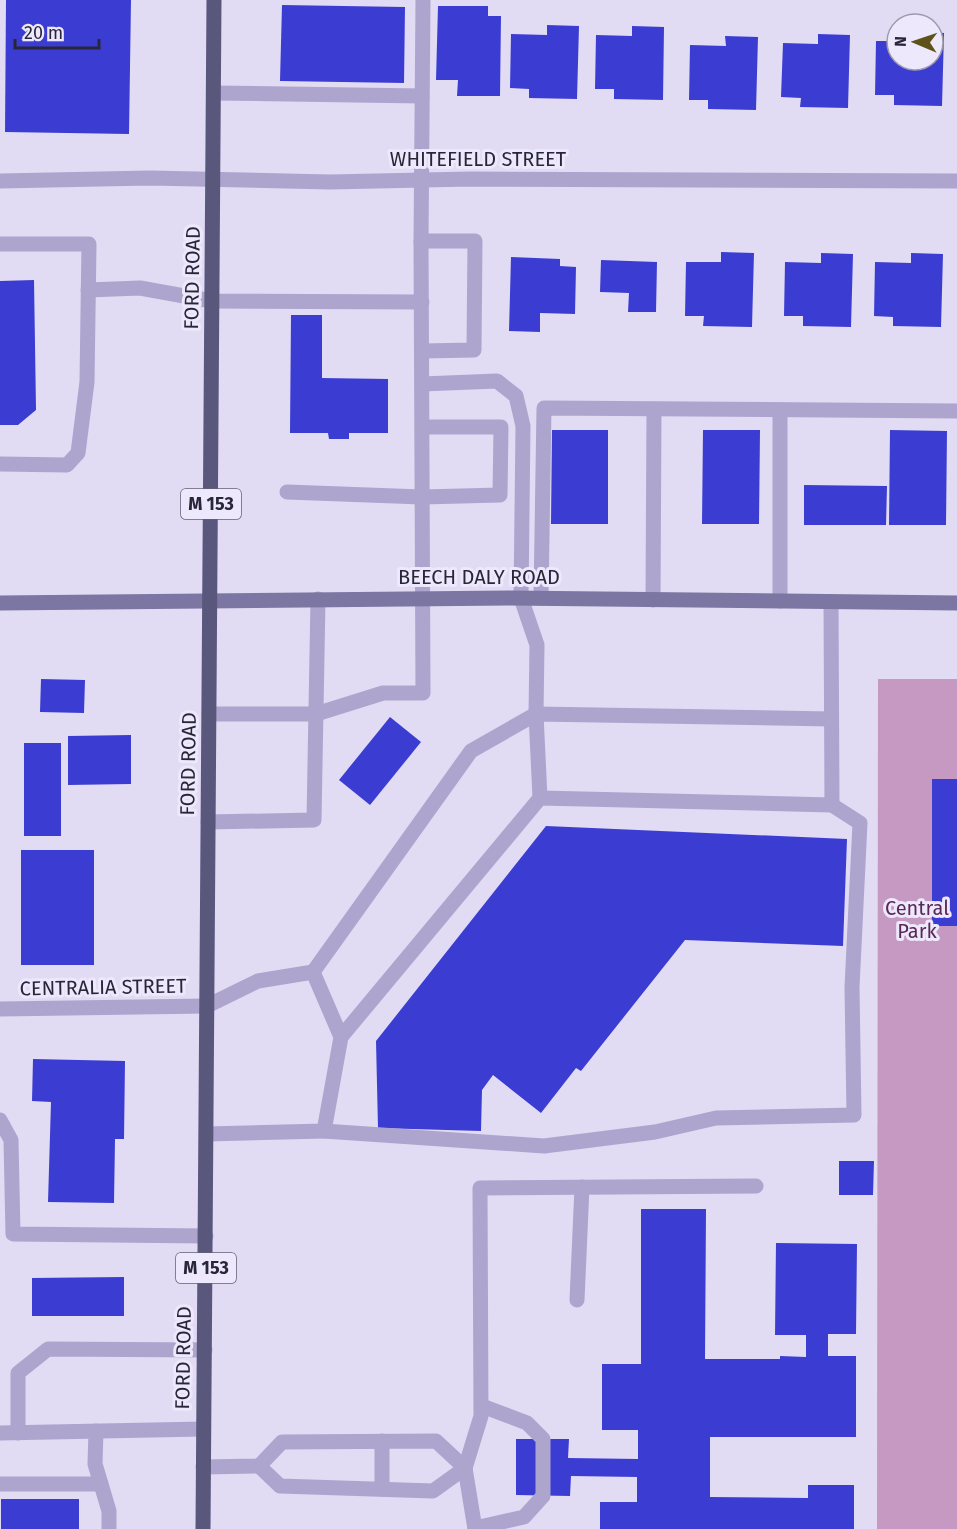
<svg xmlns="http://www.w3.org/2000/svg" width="957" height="1529" font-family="'Fira Sans',sans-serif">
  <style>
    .green { fill: #c599c2 }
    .building { fill: #3b3dd2 }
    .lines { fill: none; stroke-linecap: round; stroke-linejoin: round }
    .service { stroke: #ada5ce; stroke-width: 15 }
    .minor { stroke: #ada5ce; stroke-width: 15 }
    .secondary { stroke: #7b76a2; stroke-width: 15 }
    .primary { stroke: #5a577d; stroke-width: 15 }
    .labels { text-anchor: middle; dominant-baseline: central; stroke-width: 6; stroke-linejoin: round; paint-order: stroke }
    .shield { fill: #ede8fb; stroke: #636173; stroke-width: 1.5 }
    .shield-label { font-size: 18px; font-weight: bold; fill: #282739 }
    .street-label { font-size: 20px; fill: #282739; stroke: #ede8fb }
    .park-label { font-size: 20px; fill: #5a2855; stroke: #ede8fb }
  </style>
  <rect width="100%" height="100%" fill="#e2dbf4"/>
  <!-- green -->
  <polygon class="green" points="878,679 957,679 957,1529 877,1529"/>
  <!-- building -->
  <g class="building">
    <polygon points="6,0 131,0 129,134 5,132"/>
    <polygon points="282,5 405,7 404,83 280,81"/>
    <polygon points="438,6 488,6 488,16 501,16 500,96 457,96 458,80 436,80"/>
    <polygon points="547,25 579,26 577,99 529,98 529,89 510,88 511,34 547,35"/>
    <polygon points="632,26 664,27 663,100 614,99 614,89 595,89 596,35 632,36"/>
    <polygon points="933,32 944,33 942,106 894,105 894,95 875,95 876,41 897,41 897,60 933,60"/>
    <polygon points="818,34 850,35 848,108 800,107 801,98 781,97 783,43 818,44"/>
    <polygon points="725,36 758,37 756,110 708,109 708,100 689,100 690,45 726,46"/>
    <polygon points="721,252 754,253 752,327 703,326 704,316 685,316 686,262 721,262"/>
    <polygon points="821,253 853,254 851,327 803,326 803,316 784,316 785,262 821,263"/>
    <polygon points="911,253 943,254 941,327 893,326 893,317 874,316 875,262 911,263"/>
    <polygon points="511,257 560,259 560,266 576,267 575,314 540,313 540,332 509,331"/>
    <polygon points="601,260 657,262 656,312 628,312 629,293 600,292"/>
    <polygon points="34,280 36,410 18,425 0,425 0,281"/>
    <polygon points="291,315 322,315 322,378 388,379 388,433 349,433 349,439 329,439 328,433 290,433"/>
    <polygon points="552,430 608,430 608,524 551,524"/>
    <polygon points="703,430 760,430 759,524 702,524"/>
    <polygon points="890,430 947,431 946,525 889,525"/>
    <polygon points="804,485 887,486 886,525 804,525"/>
    <polygon points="41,679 85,680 84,713 40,712"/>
    <polygon points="390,717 421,742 370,805 339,780"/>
    <polygon points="131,735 131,784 68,785 68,736"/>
    <rect x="24" y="743" width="37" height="93"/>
    <rect x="932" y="779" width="25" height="147"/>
    <polygon points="546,826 847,839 843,946 685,940 581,1071 576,1068 541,1113 493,1075 482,1090 481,1131 378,1128 376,1041"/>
    <rect x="21" y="850" width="73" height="115"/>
    <polygon points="33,1059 125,1061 124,1139 115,1139 114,1203 48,1202 51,1102 32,1101"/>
    <polygon points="839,1161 874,1161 873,1195 839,1195"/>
    <polygon points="641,1209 706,1209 705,1359 780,1359 780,1356 806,1357 806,1335 775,1335 776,1243 857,1244 856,1334 828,1334 828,1356 856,1356 856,1437 710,1437 710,1497 808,1498 808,1485 854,1485 854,1529 600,1529 600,1502 637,1502 637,1477 571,1476 570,1496 516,1495 516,1439 569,1439 568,1458 638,1459 638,1430 602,1430 602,1364 641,1364"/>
    <polygon points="124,1277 124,1316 32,1316 32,1278"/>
    <rect x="1" y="1499" width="78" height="30"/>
  </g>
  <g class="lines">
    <!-- service -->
    <g class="service">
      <polyline points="214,93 422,96"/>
      <polyline points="421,241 475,241 474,350 422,351"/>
      <polyline points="0,244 89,244 87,382 78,453 67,465 0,464"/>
      <polyline points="88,290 140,288 212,301 422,302"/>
      <polyline points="422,384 497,381 516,396 523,426 521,598 537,645 536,714 540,798"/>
      <polyline points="780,410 780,601"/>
      <polyline points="287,492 422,497 500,495 501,427 423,427"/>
      <polyline points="541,598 544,408 957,411"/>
      <polyline points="653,600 654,409"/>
      <polyline points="209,714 316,714 383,693 423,693 421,241 423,0"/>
      <polyline points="208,822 314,820 318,599"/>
      <polyline points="313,972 341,1037"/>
      <polyline points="207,1006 258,981 313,972 471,751 536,714 831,719"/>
      <polyline points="0,1120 11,1140 13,1234 206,1236"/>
      <polyline points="324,1131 544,1146 655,1132 716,1118 854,1115 852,987 860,823 832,805"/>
      <polyline points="207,1134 324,1131 341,1037 540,798 832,805 831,602"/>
      <polyline points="577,1300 582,1187"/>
      <polyline points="96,1431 95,1464 109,1511 109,1529"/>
      <polyline points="18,1433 18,1373 48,1349 205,1350"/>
      <polyline points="382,1441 382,1489"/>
      <polyline points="259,1466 280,1486 433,1491 465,1468"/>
      <polyline points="203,1467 259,1466 282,1442 436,1441 465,1468"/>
      <polyline points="0,1484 101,1484"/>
      <polyline points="475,1528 524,1517 543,1496 543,1439 527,1423 482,1406"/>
      <polyline points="475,1529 465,1468 481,1416 480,1188 756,1186"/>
    </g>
    <!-- minor -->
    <g class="minor">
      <polyline points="0,181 150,178 330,182 470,179 957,181"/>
      <polyline points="0,1009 207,1006"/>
      <polyline points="0,1433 203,1429"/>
    </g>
    <!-- secondary -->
    <polyline class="secondary" points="0,603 509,598 957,603"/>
    <!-- primary -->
    <polyline class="primary" points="203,1529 214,0"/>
  </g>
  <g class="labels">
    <!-- shield labels -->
    <g class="shield">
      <rect x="181" y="489" width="60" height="30" rx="4.5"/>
      <rect x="176" y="1253" width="60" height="30" rx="4.5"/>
    </g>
    <g class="shield-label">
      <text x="211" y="504">M 153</text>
      <text x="206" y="1268">M 153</text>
    </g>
    <!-- street labels -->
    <g class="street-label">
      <text x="478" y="159">WHITEFIELD STREET</text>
      <text transform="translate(192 278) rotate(-89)">FORD ROAD</text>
      <text x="479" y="577">BEECH DALY ROAD</text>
      <text transform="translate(188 764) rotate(-89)">FORD ROAD</text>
      <text transform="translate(103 987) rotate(-1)">CENTRALIA STREET</text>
      <text transform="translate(183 1358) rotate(-89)">FORD ROAD</text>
    </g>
    <!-- park labels -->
    <g class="park-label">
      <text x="917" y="908">Central<tspan x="917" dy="23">Park</tspan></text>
    </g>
  </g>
  <!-- north arrow -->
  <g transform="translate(915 42) rotate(272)"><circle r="28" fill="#ede8fb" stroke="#9e9bad" stroke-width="1.5"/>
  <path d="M0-4.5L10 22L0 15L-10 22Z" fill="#5f5218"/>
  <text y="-9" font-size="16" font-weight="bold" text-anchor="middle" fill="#282739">N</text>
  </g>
  <!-- scale -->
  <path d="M15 39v9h84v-9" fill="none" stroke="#282739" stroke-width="3"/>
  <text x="24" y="39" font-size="18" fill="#282739" stroke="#ede8fb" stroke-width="4.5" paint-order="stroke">20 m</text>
</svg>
